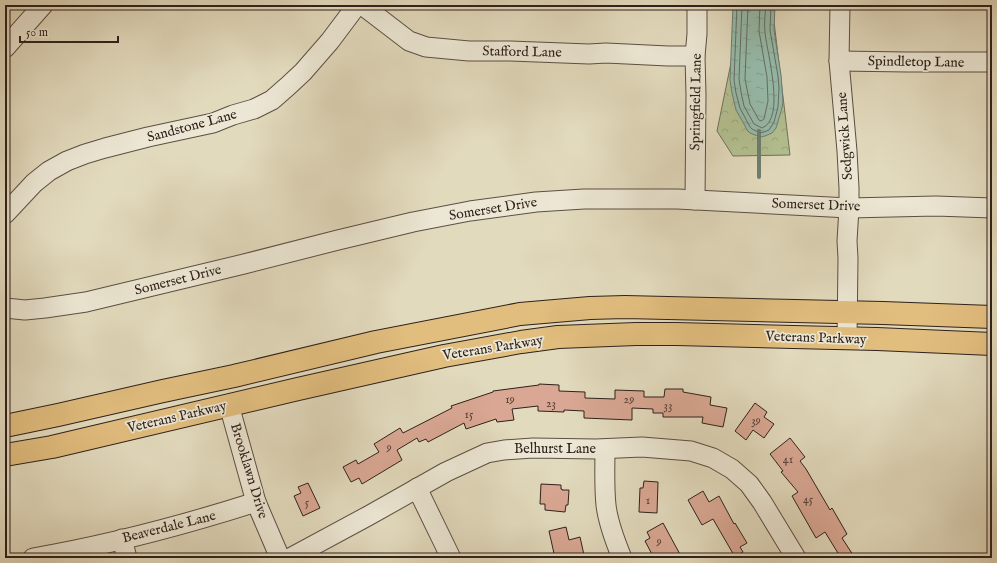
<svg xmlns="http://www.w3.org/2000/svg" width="997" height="563" font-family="'IM FELL English',serif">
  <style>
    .forest { fill: url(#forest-crowns); stroke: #717056 }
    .water { fill: url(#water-ripples); stroke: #6d7d71 }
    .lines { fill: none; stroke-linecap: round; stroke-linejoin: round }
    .shore { stroke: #626e63; stroke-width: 1 }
    .stream { stroke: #6d7d71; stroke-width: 4 }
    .building { fill: #d9a793; stroke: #2f211c }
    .minor-casing { stroke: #5c4f44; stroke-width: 21 }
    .major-casing { stroke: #2f211c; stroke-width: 24 }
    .minor { stroke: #ece7d4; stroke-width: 19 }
    .major { stroke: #e1bd7e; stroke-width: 22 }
    .labels { text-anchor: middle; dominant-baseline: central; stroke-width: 3.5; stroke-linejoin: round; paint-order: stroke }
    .number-label { font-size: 12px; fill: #5a423a }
    .street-label { font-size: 14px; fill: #2f211c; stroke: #ece7d4 }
  </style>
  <defs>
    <pattern id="forest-crowns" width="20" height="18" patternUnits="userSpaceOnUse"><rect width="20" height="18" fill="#b3c091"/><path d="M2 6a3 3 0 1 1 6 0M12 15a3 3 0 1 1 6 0" fill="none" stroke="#9aa57c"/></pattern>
    <pattern id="water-ripples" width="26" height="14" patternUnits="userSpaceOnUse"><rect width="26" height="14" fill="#96bbaa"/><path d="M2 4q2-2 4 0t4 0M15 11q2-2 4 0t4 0" fill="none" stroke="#82a092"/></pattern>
  </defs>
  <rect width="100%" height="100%" fill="#e2dabd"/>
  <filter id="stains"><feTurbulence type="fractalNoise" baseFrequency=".005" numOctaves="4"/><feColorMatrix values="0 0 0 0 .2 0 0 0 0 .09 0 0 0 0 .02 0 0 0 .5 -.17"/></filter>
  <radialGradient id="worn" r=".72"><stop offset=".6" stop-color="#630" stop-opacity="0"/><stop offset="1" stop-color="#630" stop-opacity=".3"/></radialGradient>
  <!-- forest -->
  <polygon class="forest" points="772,5 790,155 733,156 717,131 740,19"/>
  <!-- water -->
  <polygon class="water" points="733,5 775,5 774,30 781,75 783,102 782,108 776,128 772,133 765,136 760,137 750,133 747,130 744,124 736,110 732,93 730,80"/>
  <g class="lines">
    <!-- shore -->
    <g class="shore">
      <polyline points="737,5 734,80 736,93 740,108 750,127 752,129 760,133 764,132 769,130 774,122 778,107 779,88 778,76 770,30 771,5"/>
      <path d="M 742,5 L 739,79 L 741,92 L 744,106 L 754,124 L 762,128 C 786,119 767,52 765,33 C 764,24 765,14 766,5"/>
      <polyline points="748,5 745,79 750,104 759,120 761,121 764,119 768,101 767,77 759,31 760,5"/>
    </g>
    <!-- stream -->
    <polyline class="stream" points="759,131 759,177"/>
  </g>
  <!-- building -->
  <g class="building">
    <polygon points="539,384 559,385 559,391 585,392 585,398 615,399 615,390 644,391 644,397 664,397 665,389 683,389 683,392 711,397 710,405 727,408 723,427 702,423 703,417 663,417 663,413 653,413 653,409 632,408 632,420 584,418 584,411 564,410 564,412 538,411 538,406 512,409 514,420 497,422 496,419 466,429 464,423 428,442 426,439 419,442 417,438 397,450 402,460 362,484 359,478 351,482 343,467 356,460 358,464 379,452 374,444 400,428 403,433 452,408 451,406 493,392 493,391 539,385"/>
    <polygon points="755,403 767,412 764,417 774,424 764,438 753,430 746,440 735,431"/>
    <polygon points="790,438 805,457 800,461 806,469 830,510 832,508 847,534 842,538 855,558 841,558 825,532 816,538 792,496 798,492 781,472 783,471 770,454"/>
    <polygon points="644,481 658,482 657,513 639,512 640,488 643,488"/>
    <polygon points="308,483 320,508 303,516 294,496 301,493 298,487"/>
    <polygon points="541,484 561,485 561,489 562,489 562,490 569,490 568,505 566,505 565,512 545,510 545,504 540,504"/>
    <polygon points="703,491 709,502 719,496 734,524 735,523 747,543 740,547 743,552 735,557 713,519 702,525 688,500"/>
    <polygon points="663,523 682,558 654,558 645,541 650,538 647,532"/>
    <polygon points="566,527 569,540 580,537 584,555 570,558 555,558 549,531"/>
  </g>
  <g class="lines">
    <defs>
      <g id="minor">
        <polyline points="362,5 409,41 426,47 469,51 510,51 589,54 606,53 668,56 695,56"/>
        <polyline points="840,5 839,61 847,151 849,188 849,208 847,241 848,258 847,339"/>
        <polyline points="5,48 43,5"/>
        <polyline points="839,61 907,62 992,62"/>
        <polyline points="695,200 696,95 695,56 697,34 697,5"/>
        <polyline points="5,214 34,183 49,171 67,161 85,154 105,148 148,137 213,123 233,115 254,109 272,100 288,86 303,72 330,41 357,5"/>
        <polyline points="5,308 25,310 45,308 86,302 244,264 338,240 413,222 470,211 536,202 584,199 677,199 849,208 936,206 992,208"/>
        <polyline points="229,405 256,502 280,558"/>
        <path d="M 605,449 C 605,467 604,486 606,505 C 608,523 615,541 622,558"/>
        <polyline points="417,488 451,558"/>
        <polyline points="122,539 127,558"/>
        <path d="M 33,558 C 108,545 184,525 256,502"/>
        <polyline points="290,558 368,516 446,472 487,453 504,450 533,448 596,449 642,447 691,451 713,458 732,469 749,484 762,502 796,558"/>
      </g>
      <g id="major">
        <polyline points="5,426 58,415 163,391 234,376 376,342 520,314 590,308 625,307 883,313 992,317"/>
        <polyline points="5,455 52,447 298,389 444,356 521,342 558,337 636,334 676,334 877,339 992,344"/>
      </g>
    </defs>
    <!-- minor casing -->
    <use href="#minor" class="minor-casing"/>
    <!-- major casing -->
    <use href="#major" class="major-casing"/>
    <!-- minor -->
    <use href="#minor" class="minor"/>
    <!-- major -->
    <use href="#major" class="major"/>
  </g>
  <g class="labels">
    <!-- number labels -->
    <g class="number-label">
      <text x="510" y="399">19</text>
      <text x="629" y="399">29</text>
      <text x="551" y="403">23</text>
      <text x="668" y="405">33</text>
      <text x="469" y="414">15</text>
      <text x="756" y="420">39</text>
      <text x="389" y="447">9</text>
      <text x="788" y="459">41</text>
      <text x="808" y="499">45</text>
      <text x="648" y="500">1</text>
      <text x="307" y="502">5</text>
      <text x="659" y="541">9</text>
    </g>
    <!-- street labels -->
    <g class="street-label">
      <text transform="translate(522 52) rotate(1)">Stafford Lane</text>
      <text transform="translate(916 62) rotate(1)">Spindletop Lane</text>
      <text transform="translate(696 102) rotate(-89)">Springfield Lane</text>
      <text transform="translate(192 126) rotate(-15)">Sandstone Lane</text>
      <text transform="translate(845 136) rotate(-94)">Sedgwick Lane</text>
      <text transform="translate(816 205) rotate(2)">Somerset Drive</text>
      <text transform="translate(493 209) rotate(-9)">Somerset Drive</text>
      <text transform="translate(178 280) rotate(-14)">Somerset Drive</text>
      <text transform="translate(816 338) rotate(2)">Veterans Parkway</text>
      <text transform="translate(493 348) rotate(-9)">Veterans Parkway</text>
      <text transform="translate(177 417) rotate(-13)">Veterans Parkway</text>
      <text x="555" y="449">Belhurst Lane</text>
      <text transform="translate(249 471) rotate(73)">Brooklawn Drive</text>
      <text transform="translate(169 527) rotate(-14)">Beaverdale Lane</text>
    </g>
  </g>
  <!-- margin -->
  <rect width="997" height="563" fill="none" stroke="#e2dabd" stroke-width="20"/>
  <rect x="6" y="6" width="985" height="551" fill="none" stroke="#2f211c" stroke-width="2"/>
  <rect x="10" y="10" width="977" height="543" fill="none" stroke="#2f211c"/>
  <!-- scale -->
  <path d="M20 36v6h98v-6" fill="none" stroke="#2f211c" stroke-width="2"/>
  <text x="26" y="36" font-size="12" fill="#2f211c" stroke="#ece7d4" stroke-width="3" paint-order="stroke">50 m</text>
  <rect width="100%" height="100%" filter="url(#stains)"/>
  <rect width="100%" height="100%" fill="url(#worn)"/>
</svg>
